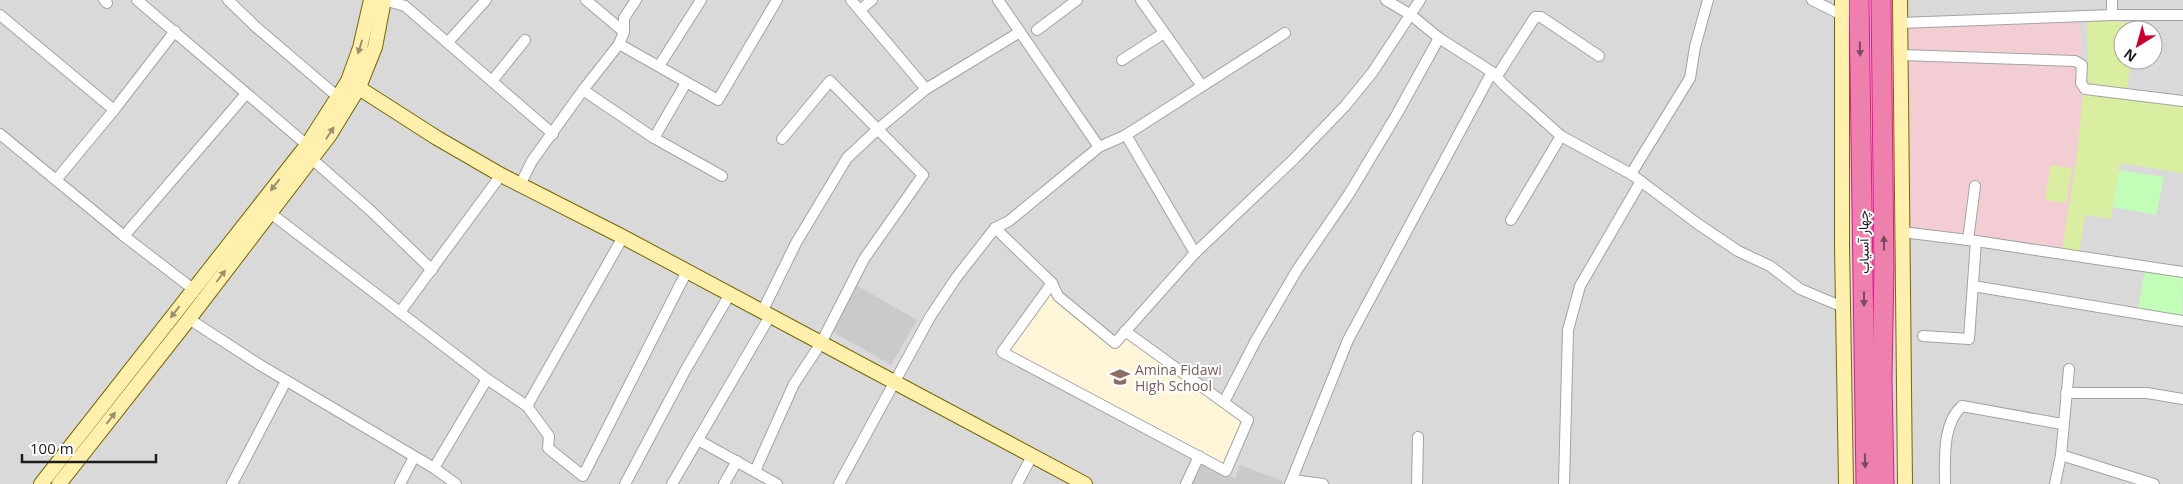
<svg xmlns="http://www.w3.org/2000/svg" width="2183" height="484" font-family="'Open Sans',Vazirmatn,sans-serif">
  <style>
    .residential { fill: #dad9d9; fill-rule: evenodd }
    .commercial { fill: #f2ced4 }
    .education { fill: #fff6d9 }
    .religious { fill: #cacaca }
    .grass { fill: #d9eea1 }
    .park { fill: #c3feb8 }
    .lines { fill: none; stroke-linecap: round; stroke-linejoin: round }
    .street-casing { stroke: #a3a3a3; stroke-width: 12 }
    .secondary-casing { stroke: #766800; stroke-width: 16 }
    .highway-casing { stroke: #e6148c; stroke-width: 21 }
    .street { stroke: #fff; stroke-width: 10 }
    .secondary { stroke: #fff0ae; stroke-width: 14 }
    .highway { stroke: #ee80ae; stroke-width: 19 }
    .oneway { fill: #99916c }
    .oneway2 { fill: #7a495e }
    .labels { text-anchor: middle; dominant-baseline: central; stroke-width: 4; stroke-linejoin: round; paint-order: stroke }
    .street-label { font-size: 14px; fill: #1c1c1c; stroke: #fff }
    .education-label { font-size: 14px; fill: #785e54; stroke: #fff; text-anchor: start }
  </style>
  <rect width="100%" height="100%" fill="#efe7e0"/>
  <!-- residential -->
  <path class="residential" d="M 0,0 L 2183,0 L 2183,484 L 0,484 ZM 2123,30 L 2153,30 L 2153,60 L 2123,60 Z"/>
  <!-- commercial -->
  <polygon class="commercial" points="2080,17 2083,93 2077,155 2062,252 1873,224 1873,136 1870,101 1868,21"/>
  <!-- education -->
  <polygon class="education" points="1049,293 1115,346 1127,333 1244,421 1222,464 1005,351"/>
  <!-- religious -->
  <g class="religious">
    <polygon points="854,284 917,320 891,365 828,329"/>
    <polygon points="1202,461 1235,478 1240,465 1283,481 1282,484 1191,484"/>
  </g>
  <!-- grass -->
  <g class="grass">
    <polygon points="2087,20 2136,23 2135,30 2123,30 2123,60 2131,60 2127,90 2088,83"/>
    <polygon points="2083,93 2183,106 2183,173 2120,163 2111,219 2085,215 2079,254 2062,252 2077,155"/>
    <polygon points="2051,165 2072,168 2066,203 2045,200"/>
  </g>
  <!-- park -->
  <g class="park">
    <polygon points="2119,170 2164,177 2156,215 2113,207"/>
    <polygon points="2145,270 2183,277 2182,317 2138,309"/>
  </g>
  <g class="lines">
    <defs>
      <g id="street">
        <polyline points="104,0 107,3"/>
        <polyline points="137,0 307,145"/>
        <polyline points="228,0 256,27 338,97"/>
        <polyline points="384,0 405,6 553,134"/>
        <polyline points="586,0 624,32"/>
        <polyline points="851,0 926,89"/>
        <polyline points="998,0 1099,147"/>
        <polyline points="1141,0 1202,86"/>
        <polyline points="1386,0 1411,15 1439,38 1492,72 1504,85 1561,136 1631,174 1698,224 1738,251 1770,266 1800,289 1843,307"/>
        <polyline points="1812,0 1842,15"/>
        <polyline points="2112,0 2112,15"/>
        <polyline points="860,10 872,0"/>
        <polyline points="0,15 114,110"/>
        <polyline points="1900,23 2112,15 2183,15"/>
        <polyline points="1037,30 1077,0"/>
        <polyline points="448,42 486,0"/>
        <polyline points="619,44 718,100 777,0"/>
        <polyline points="1901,55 2075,61 2082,65 2081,83 2085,89 2183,101"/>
        <polyline points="1122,60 1164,33"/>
        <polyline points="659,66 701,0"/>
        <polyline points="1497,76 1535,17 1541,17 1599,56"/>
        <polyline points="492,81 525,40"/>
        <polyline points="583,90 654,138 722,176"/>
        <polyline points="0,134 124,236 193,289"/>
        <polyline points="1126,135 1195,253"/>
        <polyline points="654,138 686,83"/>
        <polyline points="312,159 371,211 432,270"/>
        <polyline points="1631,174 1690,78 1695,47 1708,0"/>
        <polyline points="56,180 114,110 175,31"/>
        <polyline points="520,185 532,161 583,90 619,44 624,32 624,18 636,0"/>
        <polyline points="269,212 487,379 527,406 549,436 548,448 583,476 687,271"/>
        <polyline points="1511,220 1561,136"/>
        <polyline points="995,228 1052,283 1058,296 1115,343 1195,253 1295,158 1345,106 1372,73 1420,0"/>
        <polyline points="1902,232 1976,241 2183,272"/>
        <polyline points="124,236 246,94"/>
        <polyline points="1968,240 1975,186"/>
        <polyline points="1052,283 1002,352 1226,471 1248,420 1125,331"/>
        <polyline points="1973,286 2183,321"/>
        <polyline points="400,312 501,175"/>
        <polyline points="762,312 796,243 847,158 878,129 926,89 1020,32"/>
        <polyline points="189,319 260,365 434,468 456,484"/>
        <polyline points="1923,336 1969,339 1976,241"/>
        <polyline points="2066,393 2147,393 2183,399"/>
        <polyline points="1224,402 1256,340 1297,270 1349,194 1397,114 1439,38"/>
        <polyline points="527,406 623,237"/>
        <polyline points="698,440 777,484"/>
        <polyline points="2061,455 2154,484"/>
        <polyline points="434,468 487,379"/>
        <polyline points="755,471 794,384 821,343 864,259 923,175 830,81 782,139"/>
        <polyline points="1292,480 1323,484"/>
        <polyline points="232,484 286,381"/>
        <polyline points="400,484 414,457"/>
        <polyline points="625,484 686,369 730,294"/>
        <polyline points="672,484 770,316"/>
        <polyline points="724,484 737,461"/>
        <polyline points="839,484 930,317 956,278 995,228 1009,221 1099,147 1126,135 1285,33"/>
        <polyline points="1017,484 1032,456"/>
        <polyline points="1186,484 1199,456"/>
        <polyline points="1290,484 1348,340 1492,72"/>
        <polyline points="1417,484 1418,437"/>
        <polyline points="1564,484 1568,330 1580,286 1641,181"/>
        <path d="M 1945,484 C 1945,459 1942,424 1962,406 L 2062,424"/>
        <polyline points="2055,484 2061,455 2069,369"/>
      </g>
      <g id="secondary">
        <polyline points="1842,0 1842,246 1846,484"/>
        <polyline points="1900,0 1905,484"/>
        <polyline points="348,81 437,138 501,175 623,237 1085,484"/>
        <polyline points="41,484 307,145 348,81 360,48 371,0"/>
        <polyline points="59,484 189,319 329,136 359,87 375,47 384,0"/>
      </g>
      <g id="highway">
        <polyline points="1859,0 1866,484"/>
        <polyline points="1881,0 1884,265 1882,379 1884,484"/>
      </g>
    </defs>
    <!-- street casing -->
    <use href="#street" class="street-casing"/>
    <!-- secondary casing -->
    <use href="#secondary" class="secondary-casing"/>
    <!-- highway casing -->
    <use href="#highway" class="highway-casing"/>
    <!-- street -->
    <use href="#street" class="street"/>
    <!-- secondary -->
    <use href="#secondary" class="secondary"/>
    <!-- highway -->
    <use href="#highway" class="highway"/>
  </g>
  <!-- one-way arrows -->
  <defs><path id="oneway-solid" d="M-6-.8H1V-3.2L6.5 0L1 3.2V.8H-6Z" transform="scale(1.25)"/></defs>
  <g class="oneway">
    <use href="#oneway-solid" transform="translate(360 47) rotate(107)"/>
    <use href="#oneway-solid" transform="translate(330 133) rotate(-57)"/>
    <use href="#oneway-solid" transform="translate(275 185) rotate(128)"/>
    <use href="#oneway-solid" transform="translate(221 276) rotate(-53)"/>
    <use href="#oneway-solid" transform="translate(175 312) rotate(128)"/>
    <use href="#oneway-solid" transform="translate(111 418) rotate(-52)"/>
  </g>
  <g class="oneway2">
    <use href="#oneway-solid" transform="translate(1860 49) rotate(88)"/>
    <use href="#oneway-solid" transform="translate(1884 243) rotate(-91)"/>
    <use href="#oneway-solid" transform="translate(1864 299) rotate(90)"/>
    <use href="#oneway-solid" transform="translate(1865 461) rotate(89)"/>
  </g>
  <!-- icons -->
  <defs>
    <symbol id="school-bare" viewBox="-9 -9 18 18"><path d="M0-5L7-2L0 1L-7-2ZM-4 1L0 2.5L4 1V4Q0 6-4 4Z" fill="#8d6e63" stroke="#fff" stroke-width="2.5" paint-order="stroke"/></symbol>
  </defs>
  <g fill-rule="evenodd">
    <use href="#school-bare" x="1106" y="363" width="28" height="28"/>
  </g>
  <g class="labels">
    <!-- street labels -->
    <g class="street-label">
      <text transform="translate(1863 242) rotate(-91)">چهار آسیاب</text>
    </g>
    <!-- education labels -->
    <g class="education-label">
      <text x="1135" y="369">Amina Fidawi<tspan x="1135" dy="16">High School</tspan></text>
    </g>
  </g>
  <!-- north arrow -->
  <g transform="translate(2138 45) rotate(217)"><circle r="24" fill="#ffffff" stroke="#a4a4a4"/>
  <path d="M0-4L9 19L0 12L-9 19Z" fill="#c8002e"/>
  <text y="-8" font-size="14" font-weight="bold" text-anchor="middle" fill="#1c1c1c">N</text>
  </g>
  <!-- scale -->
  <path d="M22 454v8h134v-8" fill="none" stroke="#1c1c1c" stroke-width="2.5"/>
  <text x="30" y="454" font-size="15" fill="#1c1c1c" stroke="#ffffff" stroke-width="4" paint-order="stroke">100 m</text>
</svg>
